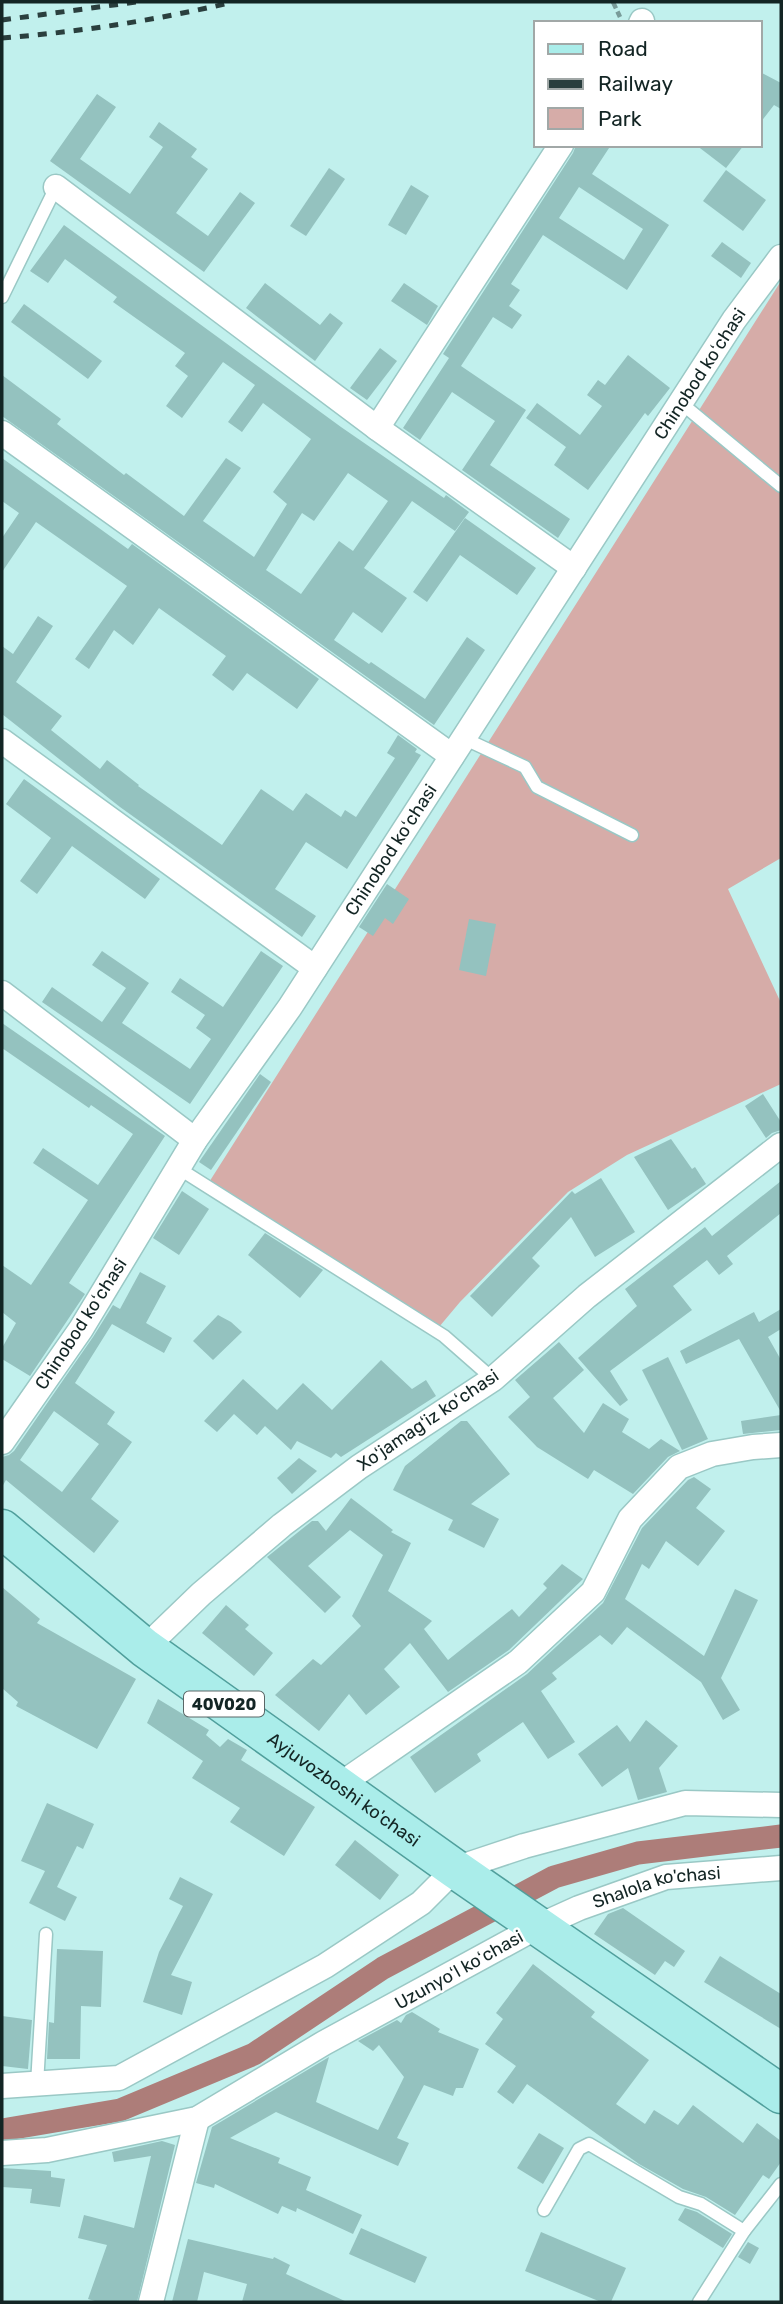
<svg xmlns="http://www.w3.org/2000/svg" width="783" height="2304" font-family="Rubik,sans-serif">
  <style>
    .green { fill: #d6aca8 }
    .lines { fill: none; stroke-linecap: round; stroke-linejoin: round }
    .canal { stroke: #ad7d79; stroke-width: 23 }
    .building { fill: #94c2bf; fill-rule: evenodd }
    .lane-casing { stroke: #9ac8c5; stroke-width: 15 }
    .street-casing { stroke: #9ac8c5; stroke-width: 27 }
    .primary-casing { stroke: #509f9c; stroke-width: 41 }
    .path { stroke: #799c9a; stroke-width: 4.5; stroke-dasharray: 7 3.5; stroke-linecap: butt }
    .lane { stroke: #fff; stroke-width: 12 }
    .street { stroke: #fff; stroke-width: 24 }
    .primary { stroke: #aaedea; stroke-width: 38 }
    .rail { stroke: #2a3f3e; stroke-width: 5; stroke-dasharray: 9 9; stroke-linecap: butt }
    .labels { text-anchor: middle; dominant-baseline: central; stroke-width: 5; stroke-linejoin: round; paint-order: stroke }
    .shield { fill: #fff; stroke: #5a6666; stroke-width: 2 }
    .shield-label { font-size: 16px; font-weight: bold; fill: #132524 }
    .street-label { font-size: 18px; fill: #132524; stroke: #fff }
  </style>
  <rect width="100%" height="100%" fill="#c1f0ed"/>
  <!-- green -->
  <polygon class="green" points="781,281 781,858 728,889 781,1003 781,1084 627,1155 568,1192 460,1302 439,1327 206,1187"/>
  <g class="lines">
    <!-- canal -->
    <polyline class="canal" points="2,2130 120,2110 254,2054 383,1968 554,1877 638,1853 781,1836"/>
  </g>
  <!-- building -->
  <g class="building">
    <polygon points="760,72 781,83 781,109 774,105 760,123"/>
    <polygon points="97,94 116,107 80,159 130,194 163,147 149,137 159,122 197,149 191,157 208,169 176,213 208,236 240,192 255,203 204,272 50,161"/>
    <path d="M 576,145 L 611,145 L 592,174 L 669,225 L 627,290 L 543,235 L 511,284 L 520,290 L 509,306 L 522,315 L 512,329 L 493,317 L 461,366 L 526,410 L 490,465 L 570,519 L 558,538 L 462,470 L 495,421 L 452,392 L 420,440 L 403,428 L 449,358 L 443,354 L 573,153 ZM 579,187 L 643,229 L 624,260 L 559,218 Z"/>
    <polygon points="696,145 744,145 726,168"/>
    <polygon points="329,168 345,179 306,236 290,226"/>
    <polygon points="726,170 766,200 743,231 703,201"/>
    <polygon points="411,185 429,196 406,235 388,225"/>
    <path d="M 64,225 L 341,427 L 444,498 L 446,495 L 469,512 L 455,531 L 412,501 L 364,568 L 407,598 L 382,633 L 353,612 L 334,640 L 369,664 L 371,662 L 425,699 L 467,637 L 485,650 L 434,725 L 2,416 L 2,375 L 61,419 L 57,424 L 124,475 L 126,473 L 184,516 L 226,458 L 241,468 L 203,521 L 254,557 L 287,504 L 273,492 L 311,439 L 263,403 L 242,432 L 228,422 L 255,385 L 223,362 L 182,418 L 166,406 L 188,376 L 175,366 L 185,353 L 113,302 L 117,297 L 65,259 L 48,283 L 30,271 ZM 348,473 L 388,501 L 353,551 L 339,541 L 301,594 L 266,570 L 302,513 L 314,521 Z"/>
    <polygon points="722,242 751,263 741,278 711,256"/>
    <polygon points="265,283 320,325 330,313 343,323 315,361 246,308"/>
    <polygon points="404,283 438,306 427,325 391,301"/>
    <polygon points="24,304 102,361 88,379 11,322"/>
    <polygon points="380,348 397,361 367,400 350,388"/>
    <polygon points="628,355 670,388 648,416 645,413 588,490 554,465 566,447 526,418 537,403 580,435 602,406 587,395 598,380 605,385"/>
    <polygon points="2,458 128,549 132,544 319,679 297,709 247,673 233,691 212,675 226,656 159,608 133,645 114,630 89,669 75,659 127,586 36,522 2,572 2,538 19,513 2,501"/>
    <polygon points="465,518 536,568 517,595 460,555 427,602 413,592"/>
    <polygon points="38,616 53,626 16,682 62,716 51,730 100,769 107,760 139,785 138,786 222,845 261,789 293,811 306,793 341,817 345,810 356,817 395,758 387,753 398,735 417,749 415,752 421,755 347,869 306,842 275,889 316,916 302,937 120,807 2,714 2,646 13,654"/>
    <polygon points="24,779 160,879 145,899 72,846 37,894 20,881 51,838 6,804"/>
    <polygon points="387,884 409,899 393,924 385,918 373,936 359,927"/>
    <polygon points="469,919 496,924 486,976 459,970"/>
    <polygon points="102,951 149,983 122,1023 190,1069 211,1039 196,1028 205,1015 171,992 180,978 223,1007 261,951 283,966 190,1104 42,1002 52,987 102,1022 126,988 92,965"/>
    <polygon points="2,1023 165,1136 69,1283 85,1294 30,1376 2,1359 2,1348 16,1323 2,1312 2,1265 31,1285 88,1200 33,1163 43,1148 98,1185 133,1134 91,1105 89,1108 2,1048"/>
    <polygon points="260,1074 271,1082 211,1170 199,1162"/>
    <polygon points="763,1094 781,1122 781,1130 772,1133 766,1138 745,1106"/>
    <polygon points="671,1139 692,1169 695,1167 706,1184 668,1210 634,1157"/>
    <polygon points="601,1178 635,1232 595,1257 571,1217 532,1258 540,1266 492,1317 470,1296 572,1191 575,1194"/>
    <polygon points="781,1181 781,1213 727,1256 733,1264 719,1275 707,1260 673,1286 692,1310 610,1371 628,1400 620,1406 578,1358 637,1306 625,1289 705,1227 712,1236"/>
    <polygon points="182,1191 209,1209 179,1255 153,1238"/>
    <polygon points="265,1233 323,1270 300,1298 248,1255"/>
    <path d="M 140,1272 L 166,1286 L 146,1323 L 172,1338 L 164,1353 L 112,1324 L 75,1383 L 115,1412 L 107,1424 L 132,1442 L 91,1499 L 119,1521 L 94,1553 L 6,1480 L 2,1487 L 2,1457 L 9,1455 L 14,1451 L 93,1337 L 113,1305 L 120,1309 ZM 54,1411 L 99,1444 L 62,1492 L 20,1460 Z"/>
    <polygon points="781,1309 781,1329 768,1337 781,1360 781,1412 739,1339 686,1364 680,1351 754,1312 759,1322"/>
    <polygon points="218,1315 231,1322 242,1332 213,1360 193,1341"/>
    <polygon points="559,1342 584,1370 553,1398 584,1433 603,1403 629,1419 622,1432 649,1449 661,1439 680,1451 668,1457 633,1494 594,1470 588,1479 537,1447 508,1417 530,1397 515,1380"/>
    <polygon points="668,1357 708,1439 682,1450 642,1370"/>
    <polygon points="381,1360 412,1389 426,1380 436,1396 341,1457 336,1453 331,1458 297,1441 291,1450 265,1426 257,1435 234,1414 217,1432 204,1421 243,1379 277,1410 303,1383 332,1410"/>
    <polygon points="781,1415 781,1430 743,1434 741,1421"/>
    <polygon points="461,1421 467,1421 510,1474 471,1504 499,1519 484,1548 448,1530 453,1520 393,1490 405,1466"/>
    <polygon points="299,1458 317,1471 292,1494 277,1478"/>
    <polygon points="694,1477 711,1489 696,1508 725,1531 698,1566 666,1541 649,1569 642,1564 625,1599 704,1656 735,1589 758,1600 721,1678 740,1710 723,1720 701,1682 627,1627 612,1645 600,1635 552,1673 557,1679 541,1691 575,1742 548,1759 523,1722 477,1754 481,1761 435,1793 410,1757 527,1674 603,1603 642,1528 688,1480"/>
    <polygon points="351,1498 393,1530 391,1532 411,1543 388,1591 432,1621 424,1629 448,1660 512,1609 519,1617 547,1588 543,1584 562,1564 583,1579 509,1650 448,1692 410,1643 384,1669 400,1687 366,1715 349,1694 319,1731 275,1695 313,1659 321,1665 361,1626 352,1616 383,1555 350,1530 308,1566 341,1597 325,1613 267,1557 312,1521 318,1521 326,1531"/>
    <polygon points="2,1587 40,1619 37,1623 136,1679 97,1749 16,1706 18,1702 2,1688"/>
    <polygon points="226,1605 249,1625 245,1629 273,1653 254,1676 202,1633"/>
    <polygon points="158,1699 209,1730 206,1735 220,1747 228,1739 247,1750 241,1760 315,1807 284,1856 230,1822 240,1808 192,1778 203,1761 147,1723"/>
    <polygon points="646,1720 678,1746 659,1768 667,1792 638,1800 628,1768 602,1787 578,1754 617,1725 630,1742"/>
    <polygon points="47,1803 94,1824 83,1849 77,1846 57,1887 77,1897 65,1921 29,1903 45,1871 21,1861"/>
    <polygon points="355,1840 399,1875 380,1900 335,1865"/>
    <polygon points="180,1877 213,1894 171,1975 192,1982 182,2015 143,2002 159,1952 183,1906 169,1899"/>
    <polygon points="623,1908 685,1951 674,1967 665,1961 655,1975 594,1934 608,1914"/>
    <polygon points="57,1949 103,1951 101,2007 81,2006 80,2059 47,2059 49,2022 54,2023"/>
    <polygon points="720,1956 781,1994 781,2029 704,1982"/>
    <polygon points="533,1964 595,2012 591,2017 649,2060 616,2104 645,2124 654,2110 678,2125 693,2105 743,2143 757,2123 781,2141 781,2162 769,2179 763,2175 735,2215 706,2197 683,2189 639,2164 527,2084 513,2104 497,2092 516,2066 485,2044 503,2019 496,2013"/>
    <polygon points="412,2012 440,2029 438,2032 479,2049 463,2088 456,2088 453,2096 424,2085 397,2138 409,2143 398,2166 276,2112 230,2138 280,2158 278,2163 311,2177 306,2190 362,2215 353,2234 297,2208 296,2212 282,2206 278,2214 215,2184 214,2188 196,2183 212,2127 329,2057 316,2102 378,2130 404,2077 379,2045 373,2051 358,2041 397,2020 401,2023 406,2015"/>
    <polygon points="2,2016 32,2020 28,2069 2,2066"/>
    <polygon points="539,2133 564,2148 543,2184 517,2168"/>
    <polygon points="162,2141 175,2145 137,2302 98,2302 88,2299 107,2245 78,2238 84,2215 134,2228 151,2156 114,2162 112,2152"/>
    <polygon points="2,2168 51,2171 51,2177 65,2179 60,2207 30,2203 32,2189 2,2187"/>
    <polygon points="685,2208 697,2212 732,2234 723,2248 678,2220"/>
    <polygon points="361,2228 427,2257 415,2283 349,2254"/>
    <polygon points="541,2232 626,2268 611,2302 601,2302 525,2271"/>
    <polygon points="188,2239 273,2259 274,2257 290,2265 286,2274 347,2302 242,2302 247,2284 204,2272 197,2302 172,2302"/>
    <polygon points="748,2242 759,2248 750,2264 738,2257"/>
  </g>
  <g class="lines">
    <defs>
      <g id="lane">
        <polyline points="2,297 56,187"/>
        <polyline points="681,403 781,486"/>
        <polyline points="463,738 525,767 537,787 632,835"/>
        <polyline points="178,1168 444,1336 493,1379"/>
        <polyline points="37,2084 46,1934"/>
        <polyline points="544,2210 579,2149 589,2144 679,2197 701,2204 744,2231"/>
        <polyline points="699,2302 744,2231 781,2184"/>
      </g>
      <g id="street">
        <polyline points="641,23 642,21"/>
        <polyline points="56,187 377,428 574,568"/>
        <polyline points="377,428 561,145"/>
        <polyline points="2,433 452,756"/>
        <polyline points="2,741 315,968"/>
        <polyline points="2,993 195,1140"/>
        <polyline points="2,1442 81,1329 195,1140 290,1007 734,320 781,257"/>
        <polyline points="145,1648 201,1594 282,1525 359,1467 493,1379 587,1296 781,1145"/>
        <polyline points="338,1786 518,1662 593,1592 630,1519 679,1467 712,1454 753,1447 781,1445"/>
        <polyline points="2,2086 119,2078 325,1966 421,1903 455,1869 524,1846 685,1803 781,1805"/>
        <path id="s1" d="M 2,2153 L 47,2150 L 197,2119 L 324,2043 L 537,1927 L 579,1908 L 666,1877 L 781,1868"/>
        <polyline points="151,2302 197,2119"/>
      </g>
      <g id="primary">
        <path id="s2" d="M 2,1529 L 145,1648 L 455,1869 L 781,2094"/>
      </g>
    </defs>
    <!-- lane casing -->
    <use href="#lane" class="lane-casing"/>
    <!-- street casing -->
    <use href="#street" class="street-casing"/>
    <!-- primary casing -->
    <use href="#primary" class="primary-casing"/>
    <!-- path -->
    <polyline class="path" points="613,2 620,17"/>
    <!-- lane -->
    <use href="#lane" class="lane"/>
    <!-- street -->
    <use href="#street" class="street"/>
    <!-- primary -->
    <use href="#primary" class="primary"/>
    <!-- rail -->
    <g class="rail">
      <polyline points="2,20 136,2"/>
      <path d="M 2,38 C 79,32 158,20 233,2"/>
    </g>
  </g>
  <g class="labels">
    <!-- shield labels -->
    <rect class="shield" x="184" y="1691.5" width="80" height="25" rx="5"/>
    <g class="shield-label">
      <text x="224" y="1704">40V020</text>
    </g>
    <!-- street labels -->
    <g class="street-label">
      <text transform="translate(700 374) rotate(-57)">Chinobod koʻchasi</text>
      <text transform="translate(391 850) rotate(-57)">Chinobod koʻchasi</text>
      <text transform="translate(81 1324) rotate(-57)">Chinobod koʻchasi</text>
      <text transform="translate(428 1420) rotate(-34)">Xoʻjamagʻiz koʻchasi</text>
      <text stroke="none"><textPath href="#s2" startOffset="430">Ayjuvozboshi ko'chasi</textPath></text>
      <text stroke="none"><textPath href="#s1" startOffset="716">Shalola ko'chasi</textPath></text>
      <text transform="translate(459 1970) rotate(-29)">Uzunyoʻl koʻchasi</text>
    </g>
  </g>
  <!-- border -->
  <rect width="783" height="2304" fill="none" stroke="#132524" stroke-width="7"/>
  <!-- legend -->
  <rect x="534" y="21" width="228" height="126" fill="#ffffff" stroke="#a1a8a7" stroke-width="2"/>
  <rect x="548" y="44" width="35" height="10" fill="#aaedea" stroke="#a1a8a7" stroke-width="2"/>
  <text x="598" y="56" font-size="21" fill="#132524">Road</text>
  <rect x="548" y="79" width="35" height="10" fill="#2a3f3e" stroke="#a1a8a7" stroke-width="2"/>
  <text x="598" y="91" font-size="21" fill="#132524">Railway</text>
  <rect x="548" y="108" width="35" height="21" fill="#d6aca8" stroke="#a1a8a7" stroke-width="2"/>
  <text x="598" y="126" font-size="21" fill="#132524">Park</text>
</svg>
